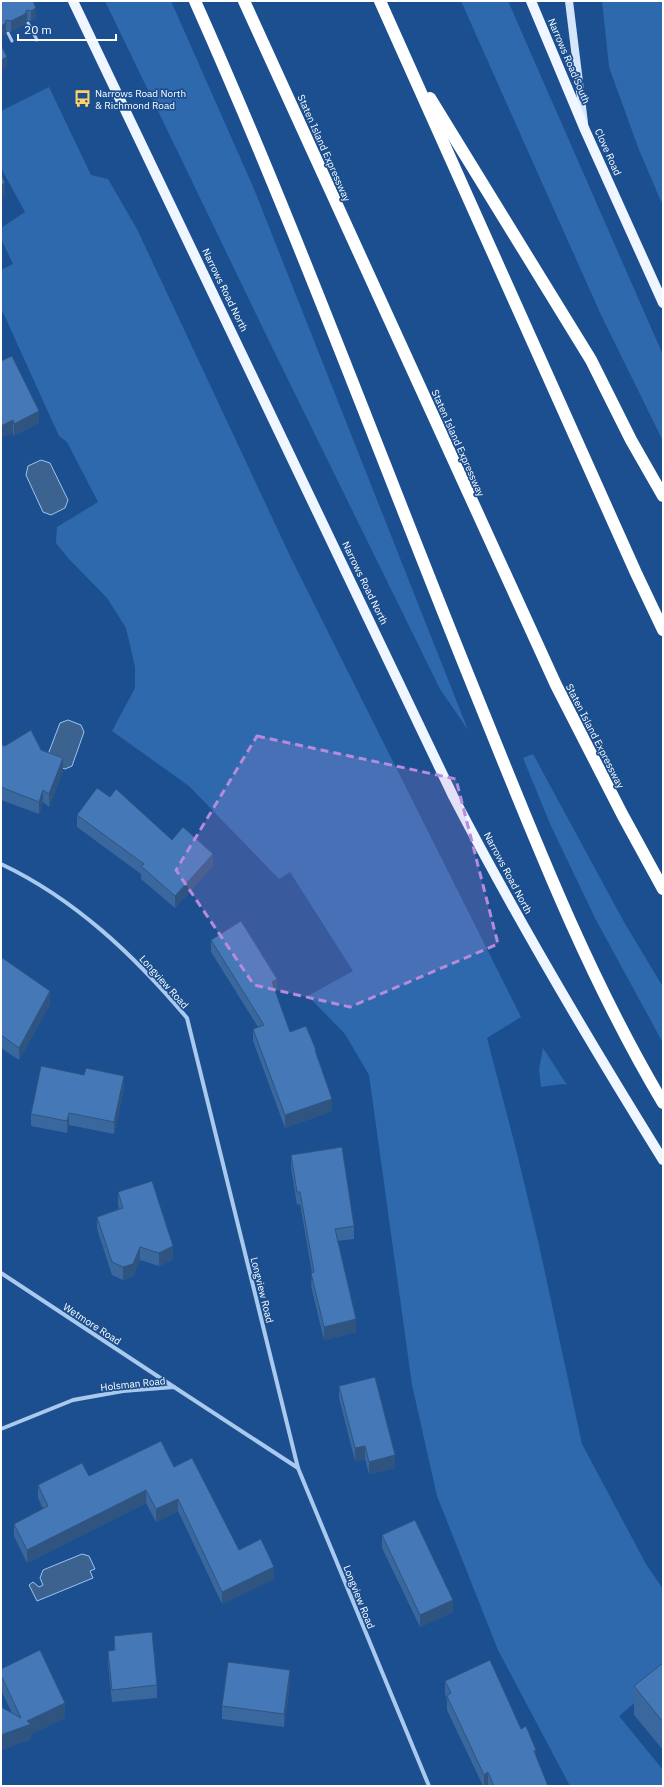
<svg xmlns="http://www.w3.org/2000/svg" width="664" height="1787" font-family="'IBM Plex Sans',sans-serif">
  <style>
    .green { fill: #2e69ad }
    .water { fill: #3c6290; stroke: #9cc4f0 }
    .lines { fill: none; stroke-linecap: round; stroke-linejoin: round }
    .service { stroke: #a9c9ee; stroke-width: 3 }
    .minor { stroke: #a9c9ee; stroke-width: 4 }
    .secondary { stroke: #d6e6fa; stroke-width: 8 }
    .primary { stroke: #f0f6ff; stroke-width: 10 }
    .motorway { stroke: #fff; stroke-width: 12 }
    .wall { fill: #3a679d }
    .shaded-wall { fill: #305480 }
    .building { fill: #4478b7; stroke: #305480 }
    .marked { fill: #b68bdc; fill-opacity: 0.2; stroke: #b68bdc; stroke-width: 3; stroke-dasharray: 8 5; stroke-linejoin: round }
    .labels { text-anchor: middle; dominant-baseline: central; stroke-width: 3.5; stroke-linejoin: round; paint-order: stroke }
    .street-label { font-size: 10px; fill: #fff; stroke: #1b4f8f }
    .poi-label { font-size: 10px; fill: #fff; stroke: #1b4f8f; text-anchor: start }
  </style>
  <rect width="100%" height="100%" fill="#1b4f8f"/>
  <!-- green -->
  <g class="green">
    <polygon points="105,1 171,1 254,189 468,730 440,689 271,345"/>
    <polygon points="461,1 508,1 663,355 663,441 601,315"/>
    <polygon points="602,1 663,1 663,206 639,150 609,67"/>
    <polygon points="49,87 91,175 108,179 137,229 291,558 521,1017 487,1038 517,1153 539,1245 582,1444 646,1564 663,1589 663,1679 619,1716 663,1770 663,1786 570,1786 498,1650 437,1496 412,1385 369,1075 345,1034 308,996 353,971 290,872 279,879 189,786 112,731 135,688 135,667 126,628 107,598 69,559 56,543 57,527 98,502 67,442 59,436 1,308 1,270 13,264 1,239 1,228 25,212 1,168 1,111"/>
    <polygon points="533,754 624,922 663,987 663,1043 595,918 551,826 523,758"/>
    <polygon points="543,1048 567,1085 563,1084 541,1087 539,1069"/>
  </g>
  <!-- water -->
  <g class="water">
    <polygon points="41,460 50,463 68,500 65,508 51,515 43,512 26,475 28,466"/>
    <polygon points="68,720 81,725 84,732 72,766 65,769 51,764 47,757 60,723"/>
    <polygon points="82,1554 89,1556 95,1569 90,1571 93,1578 37,1601 29,1585 33,1582 39,1587 43,1585 40,1578 43,1570"/>
  </g>
  <g class="lines">
    <!-- service -->
    <g class="service">
      <polyline points="28,23 37,40"/>
      <polyline points="8,33 12,41"/>
    </g>
    <!-- minor -->
    <g class="minor">
      <path d="M 1,864 C 75,899 135,956 187,1018 L 298,1468 L 429,1786"/>
      <polyline points="1,1273 174,1387"/>
      <polyline points="1,1429 73,1400 123,1391 174,1387 298,1468"/>
    </g>
    <!-- secondary -->
    <polyline class="secondary" points="569,1 584,123"/>
    <!-- primary -->
    <g class="primary">
      <path d="M 73,1 L 453,796 C 518,921 589,1041 663,1160"/>
      <polyline points="531,1 585,130 663,303"/>
    </g>
    <!-- motorway -->
    <g class="motorway">
      <path d="M 195,1 C 298,232 385,470 480,704 C 535,840 588,977 663,1103"/>
      <polyline points="244,1 556,685 622,814 663,889"/>
      <polyline points="380,1 636,573 663,630"/>
      <polyline points="430,98 591,360 631,440 663,496"/>
    </g>
  </g>
  <!-- wall -->
  <g class="wall">
    <polygon points="1,1 33,1 36,18 31,21 27,20 25,24 11,32 6,31 5,34 1,37"/>
    <polygon points="1,361 39,423 14,436 13,433"/>
    <polygon points="1,745 5,746 41,750 63,771 49,807 43,802 39,814 1,800"/>
    <polygon points="77,815 172,840 213,866 175,908 141,879 141,874 77,827"/>
    <polygon points="211,940 277,991 275,992 290,1032 316,1054 332,1111 285,1128 253,1041 253,1029 258,1027 211,952"/>
    <polygon points="1,957 50,1004 19,1060 1,1048"/>
    <polygon points="84,1075 124,1088 114,1134 69,1125 67,1133 31,1126 31,1114"/>
    <polygon points="291,1155 354,1226 354,1239 337,1241 356,1332 324,1340 311,1286 312,1273 300,1204 297,1205 291,1168"/>
    <polygon points="118,1192 173,1259 159,1266 140,1260 133,1276 123,1280 112,1275 97,1229 97,1217 119,1209 118,1204"/>
    <polygon points="339,1386 395,1468 369,1474 365,1459 355,1461 339,1398"/>
    <polygon points="174,1467 239,1550 274,1579 222,1604 178,1511 156,1522 146,1503 27,1563 14,1536 14,1524 43,1509 38,1498 38,1485 89,1476"/>
    <polygon points="382,1535 453,1612 420,1627 382,1548"/>
    <polygon points="114,1636 157,1685 157,1698 112,1702 108,1663 108,1651 114,1650"/>
    <polygon points="663,1663 663,1750 634,1715 634,1686"/>
    <polygon points="1,1669 65,1718 31,1734 31,1739 1,1750 1,1707 12,1713 1,1690"/>
    <polygon points="445,1681 521,1729 536,1757 548,1786 483,1786 447,1710 447,1699 445,1695"/>
    <polygon points="290,1683 284,1727 222,1719 222,1706"/>
  </g>
  <!-- shaded-wall -->
  <g class="shaded-wall">
    <polygon points="36,8 36,18 31,21 31,11"/>
    <polygon points="27,10 27,20 25,24 11,32 11,21"/>
    <polygon points="6,20 6,31 5,34 1,37 1,26"/>
    <polygon points="7,57 7,67 1,71 1,60"/>
    <polygon points="5,183 5,196 1,198 1,185"/>
    <polygon points="39,411 39,423 14,436 14,424"/>
    <polygon points="13,420 13,433 1,438 1,426"/>
    <polygon points="63,758 63,771 49,807 49,794"/>
    <polygon points="43,790 43,802 39,814 39,802"/>
    <polygon points="213,854 213,866 175,908 175,896"/>
    <polygon points="277,979 277,991 272,995 272,982"/>
    <polygon points="50,991 50,1004 19,1060 19,1048"/>
    <polygon points="124,1076 124,1088 114,1134 114,1122"/>
    <polygon points="332,1099 332,1111 285,1128 285,1115"/>
    <polygon points="69,1113 69,1125 67,1133 67,1121"/>
    <polygon points="173,1246 173,1259 159,1266 159,1253"/>
    <polygon points="140,1247 140,1260 133,1276 123,1280 123,1267"/>
    <polygon points="356,1319 356,1332 324,1340 324,1327"/>
    <polygon points="365,1446 365,1459 355,1461 355,1448"/>
    <polygon points="395,1455 395,1468 369,1474 369,1462"/>
    <polygon points="146,1490 146,1503 27,1563 27,1550"/>
    <polygon points="178,1499 178,1511 156,1522 156,1509"/>
    <polygon points="274,1567 274,1579 222,1604 222,1592"/>
    <polygon points="453,1600 453,1612 420,1627 420,1615"/>
    <polygon points="290,1670 290,1683 284,1727 284,1714"/>
    <polygon points="65,1703 65,1718 31,1734 31,1739 1,1750 1,1735 27,1721"/>
    <polygon points="536,1750 536,1764 534,1751"/>
    <polygon points="488,1772 488,1786 484,1786 484,1775"/>
  </g>
  <!-- building -->
  <g class="building">
    <polygon points="1,1 33,1 36,8 31,11 27,10 25,14 11,21 6,20 5,24 1,26"/>
    <polygon points="1,45 7,57 1,60"/>
    <polygon points="1,175 5,183 1,185"/>
    <polygon points="12,356 39,411 14,424 13,420 1,426 1,361"/>
    <polygon points="31,730 41,750 63,758 49,794 43,790 39,802 1,787 1,745 5,746"/>
    <polygon points="97,788 110,797 116,789 172,840 183,827 213,854 175,896 141,866 144,864 77,815"/>
    <polygon points="241,921 277,979 272,982 290,1032 306,1026 316,1050 315,1050 332,1099 285,1115 253,1029 264,1025 211,940"/>
    <polygon points="1,957 50,991 19,1048 1,1035"/>
    <polygon points="41,1066 84,1075 86,1068 124,1076 114,1122 69,1113 67,1121 31,1114"/>
    <polygon points="342,1147 354,1226 335,1229 356,1319 324,1327 311,1273 314,1272 300,1192 297,1192 291,1155"/>
    <polygon points="152,1181 173,1246 159,1253 140,1247 133,1264 123,1267 112,1262 97,1217 123,1208 118,1192"/>
    <polygon points="375,1377 395,1455 369,1462 365,1446 355,1448 339,1386"/>
    <polygon points="161,1441 174,1467 192,1458 239,1550 261,1539 274,1567 222,1592 178,1499 156,1509 146,1490 27,1550 14,1524 48,1506 38,1485 82,1463 89,1476"/>
    <polygon points="415,1520 453,1600 420,1615 382,1535"/>
    <polygon points="152,1632 157,1685 112,1690 108,1651 115,1650 114,1636"/>
    <polygon points="40,1650 65,1703 27,1721 31,1724 1,1735 1,1707 21,1718 1,1675 1,1669"/>
    <polygon points="490,1660 521,1729 526,1726 536,1750 534,1751 548,1786 494,1786 488,1772 484,1775 447,1696 451,1693 445,1681"/>
    <polygon points="228,1662 290,1670 284,1714 222,1706"/>
    <polygon points="663,1663 663,1722 634,1686"/>
  </g>
  <!-- marked area -->
  <path class="marked" d="M 257,736 L 456,779 L 498,944 L 350,1007 L 254,985 L 176,870 Z"/>
  <!-- icons -->
  <defs>
    <symbol id="bus-bare" viewBox="-9 -9 18 18"><path d="M-5-6H5V4H4V6H2V4H-2V6H-4V4H-5ZM-3.5-4V0h7V-4ZM-3.5 1.2v1.5H-2V1.2ZM2 1.2v1.5H3.5V1.2Z" fill="#ffd166" stroke="#1b4f8f" stroke-width="2.5" paint-order="stroke"/></symbol>
  </defs>
  <g fill-rule="evenodd">
    <use href="#bus-bare" x="70" y="86" width="25" height="25"/>
  </g>
  <g class="labels">
    <!-- street labels -->
    <g class="street-label">
      <text transform="translate(569 61) rotate(67)">Narrows Road South</text>
      <text transform="translate(324 148) rotate(66)">Staten Island Expressway</text>
      <text transform="translate(608 152) rotate(66)">Clove Road</text>
      <text transform="translate(225 290) rotate(64)">Narrows Road North</text>
      <text transform="translate(458 443) rotate(66)">Staten Island Expressway</text>
      <text transform="translate(365 583) rotate(64)">Narrows Road North</text>
      <text transform="translate(595 736) rotate(63)">Staten Island Expressway</text>
      <text transform="translate(508 873) rotate(62)">Narrows Road North</text>
      <text transform="translate(164 982) rotate(48)">Longview Road</text>
      <text transform="translate(262 1290) rotate(76)">Longview Road</text>
      <text transform="translate(92 1324) rotate(33)">Wetmore Road</text>
      <text transform="translate(133 1384) rotate(-6)">Holsman Road</text>
      <text transform="translate(359 1597) rotate(68)">Longview Road</text>
    </g>
    <!-- poi labels -->
    <g class="poi-label">
      <text x="95" y="93">Narrows Road North<tspan x="95" dy="12">&amp; Richmond Road</tspan></text>
    </g>
  </g>
  <!-- border -->
  <rect width="664" height="1787" fill="none" stroke="#ffffff" stroke-width="4"/>
  <!-- scale -->
  <path d="M18 34v6h98v-6" fill="none" stroke="#ffffff" stroke-width="2"/>
  <text x="24" y="34" font-size="12" fill="#ffffff" stroke="#1b4f8f" stroke-width="3" paint-order="stroke">20 m</text>
</svg>
